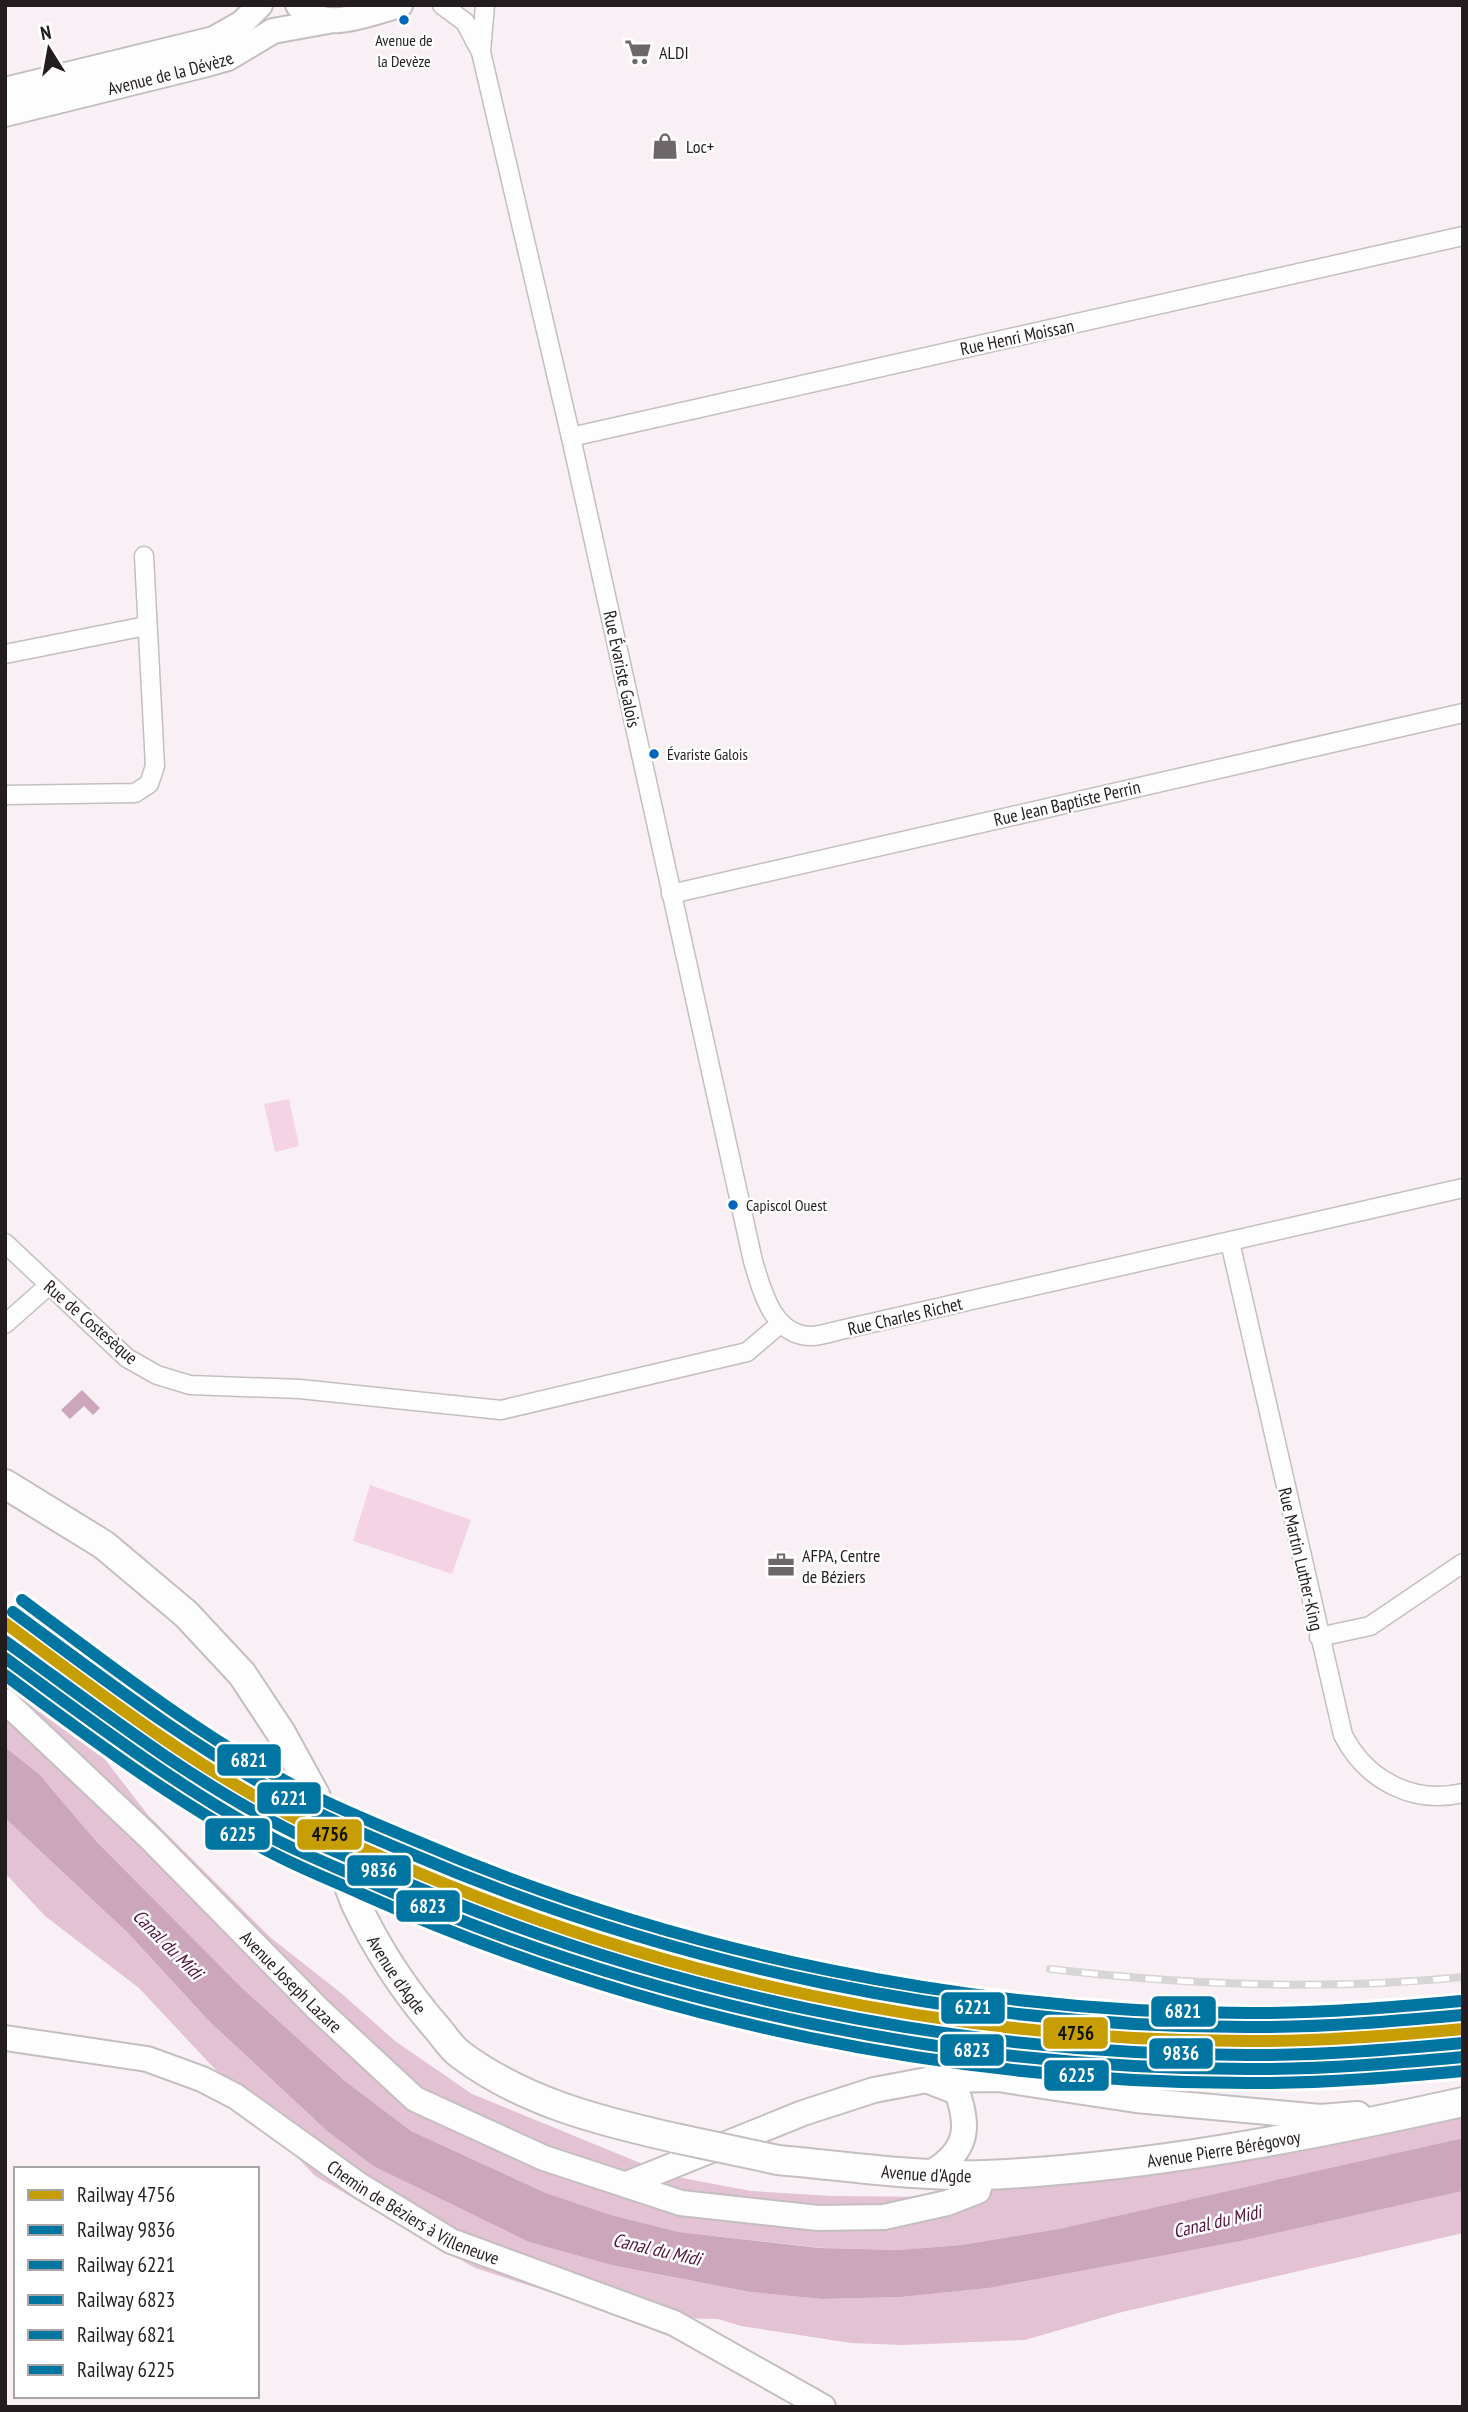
<svg xmlns="http://www.w3.org/2000/svg" width="1468" height="2412" font-family="'PT Sans Narrow',sans-serif">
  <style>
    .green { fill: #f4d3e5 }
    .forest { fill: #e2c2d3 }
    .water { fill: #cca6bb }
    .lines { fill: none; stroke-linecap: round; stroke-linejoin: round }
    .street-casing { stroke: #c5bec1; stroke-width: 21 }
    .secondary-casing { stroke: #c5bec1; stroke-width: 28 }
    .primary-casing { stroke: #c5bec1; stroke-width: 32 }
    .street { stroke: #fefdfd; stroke-width: 18 }
    .secondary { stroke: #fefdfd; stroke-width: 24 }
    .primary { stroke: #fefdfd; stroke-width: 28 }
    .rail-casing { stroke: #d8d5d6; stroke-width: 8 }
    .rail { stroke: #fff; stroke-width: 5; stroke-dasharray: 16; stroke-linecap: butt }
    .primary-bridge-casing { stroke: #c5bec1; stroke-width: 32; stroke-linecap: butt }
    .primary-bridge { stroke: #fefdfd; stroke-width: 28 }
    .rail-1-casing { stroke: #fff; stroke-width: 18 }
    .rail-2-casing { stroke: #fff; stroke-width: 18 }
    .rail-3-casing { stroke: #fff; stroke-width: 18 }
    .rail-4-casing { stroke: #fff; stroke-width: 18 }
    .rail-5-casing { stroke: #fff; stroke-width: 18 }
    .rail-6-casing { stroke: #fff; stroke-width: 18 }
    .rail-1 { stroke: #c69d03; stroke-width: 12 }
    .rail-2 { stroke: #0075a1; stroke-width: 12 }
    .rail-3 { stroke: #0075a1; stroke-width: 12 }
    .rail-4 { stroke: #0075a1; stroke-width: 12 }
    .rail-5 { stroke: #0075a1; stroke-width: 12 }
    .rail-6 { stroke: #0075a1; stroke-width: 12 }
    .bus-dot { fill: #0065bd; stroke: #fff; stroke-width: 2.5 }
    .labels { text-anchor: middle; dominant-baseline: central; stroke-width: 5; stroke-linejoin: round; paint-order: stroke }
    .bus-label { font-size: 16px; fill: #231d20; stroke: #fff; text-anchor: start }
    .poi-label { font-size: 18px; fill: #231d20; stroke: #fff; text-anchor: start }
    .street-label { font-size: 18px; fill: #231d20; stroke: #fff }
    .water-label { font-size: 19px; font-style: italic; fill: #52153c; stroke: #fff }
    .line-badge { stroke: #fff; stroke-width: 2.5 }
    .badge-label { font-size: 19px; text-anchor: middle; font-weight: bold; fill: #fff }
    .pale-badge-label { font-size: 19px; text-anchor: middle; font-weight: bold; fill: #111 }
  </style>
  <rect width="100%" height="100%" fill="#f8f0f4"/>
  <!-- green -->
  <g class="green">
    <polygon points="289,1099 299,1146 275,1152 264,1104"/>
    <polygon points="370,1485 471,1520 452,1574 353,1541"/>
  </g>
  <!-- forest -->
  <g class="forest">
    <polygon points="5,1669 93,1744 148,1815 271,1938 341,1993 395,2041 472,2094 672,2176 751,2191 832,2196 936,2197 1463,2094 1463,2138 1058,2229 961,2245 900,2250 823,2248 679,2232 611,2215 546,2193 411,2131 345,2081 242,1988 96,1841 39,1774 5,1747"/>
    <polygon points="5,1818 128,1933 209,2021 327,2131 373,2166 529,2242 611,2265 750,2292 822,2299 901,2297 989,2288 1086,2270 1241,2241 1463,2191 1463,2233 1118,2313 1025,2340 903,2345 851,2343 741,2326 718,2319 627,2317 475,2268 315,2176 139,1988 45,1916 5,1873"/>
  </g>
  <!-- water -->
  <g class="water">
    <polygon points="82,1390 100,1408 93,1415 84,1406 70,1419 61,1410"/>
    <polygon points="5,1747 39,1774 96,1841 242,1988 345,2081 411,2131 546,2193 611,2215 679,2232 820,2248 899,2250 961,2245 1058,2229 1463,2138 1463,2191 1241,2241 1086,2270 989,2288 901,2297 822,2299 750,2292 611,2265 529,2242 373,2166 327,2131 209,2021 128,1933 5,1818"/>
  </g>
  <g class="lines">
    <defs>
      <g id="street">
        <path d="M 442,5 L 465,22 L 481,52 L 572,442 L 753,1261 C 762,1291 773,1337 813,1336 C 824,1335 835,1331 845,1329 L 1463,1188"/>
        <polyline points="481,52 485,5"/>
        <polyline points="571,437 1463,236"/>
        <polyline points="5,654 146,626"/>
        <polyline points="5,795 135,793 149,784 155,766 144,556"/>
        <polyline points="671,894 1463,713"/>
        <path d="M 1230,1242 L 1343,1735 C 1366,1780 1413,1805 1463,1793"/>
        <polyline points="5,1243 127,1358 157,1375 190,1385 300,1389 501,1410 747,1352 781,1323"/>
        <polyline points="5,1324 48,1286"/>
        <polyline points="1319,1637 1370,1626 1463,1563"/>
      </g>
      <g id="secondary">
        <path d="M 298,5 C 324,35 368,13 400,5"/>
        <polyline points="5,90 214,39 242,23 260,5"/>
        <path id="s1" d="M 5,114 L 207,64 L 228,58 L 273,31 L 328,21"/>
        <path id="s2" d="M 5,1701 L 149,1837 L 318,2009 L 415,2099 L 544,2158 L 681,2203 L 818,2218 L 884,2217 L 947,2203 L 978,2191 L 982,2175"/>
        <path id="s3" d="M 5,2038 L 147,2059 L 202,2079 L 235,2096 L 359,2185 L 451,2241 L 674,2323 L 823,2407"/>
        <path d="M 931,2082 L 957,2092 C 970,2128 967,2151 932,2172"/>
        <polyline points="627,2184 803,2113 874,2090 927,2080 998,2079 1136,2100 1320,2117 1358,2114"/>
      </g>
      <g id="primary">
        <polyline points="5,1484 104,1545 186,1614 242,1674 281,1733 315,1795"/>
        <path id="s4" d="M 355,1902 C 377,1949 402,1988 436,2027 C 444,2036 451,2048 461,2055 C 524,2102 600,2121 675,2138"/>
        <path id="s5" d="M 778,2160 C 845,2166 918,2177 985,2175 C 1147,2168 1305,2137 1463,2102"/>
      </g>
    </defs>
    <!-- street casing -->
    <use href="#street" class="street-casing"/>
    <!-- secondary casing -->
    <use href="#secondary" class="secondary-casing"/>
    <!-- primary casing -->
    <use href="#primary" class="primary-casing"/>
    <!-- street -->
    <use href="#street" class="street"/>
    <!-- secondary -->
    <use href="#secondary" class="secondary"/>
    <!-- primary -->
    <use href="#primary" class="primary"/>
    <defs>
      <g id="rail">
        <polyline points="5,1638 142,1740 218,1788"/>
        <path d="M 5,1655 C 97,1723 189,1791 291,1842 C 612,2000 974,2074 1331,2065 C 1375,2064 1419,2059 1463,2055"/>
        <path d="M 1050,1969 C 1187,1985 1325,1991 1463,1977"/>
      </g>
    </defs>
    <!-- rail casing -->
    <use href="#rail" class="rail-casing"/>
    <!-- rail -->
    <use href="#rail" class="rail"/>
    <defs>
      <g id="primary-bridge">
        <polyline points="315,1795 355,1902"/>
        <polyline points="675,2138 778,2160"/>
      </g>
    </defs>
    <!-- primary-bridge casing -->
    <use href="#primary-bridge" class="primary-bridge-casing"/>
    <!-- primary-bridge -->
    <use href="#primary-bridge" class="primary-bridge"/>
    <defs>
      <path id="rail-1" d="M 5,1623 C 97,1691 188,1762 289,1815 C 319,1831 351,1843 382,1857 C 654,1979 962,2043 1261,2041 C 1328,2041 1395,2035 1463,2029"/>
      <path id="rail-2" d="M 5,1641 C 95,1706 184,1776 283,1827 C 313,1843 344,1855 375,1869 C 649,1992 960,2057 1261,2055 C 1328,2055 1396,2049 1463,2043"/>
      <path id="rail-3" d="M 13,1612 C 104,1679 195,1750 296,1802 C 332,1821 371,1837 409,1853 C 674,1967 972,2029 1261,2027 C 1328,2027 1395,2021 1462,2015"/>
      <path id="rail-4" d="M 5,1658 C 93,1722 180,1789 276,1840 C 306,1855 338,1868 369,1882 C 645,2005 958,2071 1261,2069 C 1328,2069 1396,2063 1463,2057"/>
      <path id="rail-5" d="M 22,1600 C 112,1667 202,1738 302,1790 C 338,1809 377,1824 414,1840 C 678,1954 974,2015 1261,2013 C 1328,2013 1394,2007 1461,2001"/>
      <path id="rail-6" d="M 5,1675 C 90,1738 176,1803 270,1852 C 300,1868 331,1880 362,1894 C 641,2019 956,2085 1261,2083 C 1328,2083 1396,2077 1463,2071"/>
    </defs>
    <!-- rail-1 casing -->
    <use href="#rail-1" class="rail-1-casing"/>
    <!-- rail-2 casing -->
    <use href="#rail-2" class="rail-2-casing"/>
    <!-- rail-3 casing -->
    <use href="#rail-3" class="rail-3-casing"/>
    <!-- rail-4 casing -->
    <use href="#rail-4" class="rail-4-casing"/>
    <!-- rail-5 casing -->
    <use href="#rail-5" class="rail-5-casing"/>
    <!-- rail-6 casing -->
    <use href="#rail-6" class="rail-6-casing"/>
    <!-- rail-1 -->
    <use href="#rail-1" class="rail-1"/>
    <!-- rail-2 -->
    <use href="#rail-2" class="rail-2"/>
    <!-- rail-3 -->
    <use href="#rail-3" class="rail-3"/>
    <!-- rail-4 -->
    <use href="#rail-4" class="rail-4"/>
    <!-- rail-5 -->
    <use href="#rail-5" class="rail-5"/>
    <!-- rail-6 -->
    <use href="#rail-6" class="rail-6"/>
  </g>
  <!-- icons -->
  <defs>
    <symbol id="supermarket-bare" viewBox="-9 -9 18 18"><path d="M-6-5.5h2.5l.6 2H6L4.5 2H-2.5L-4.4-4H-6ZM-1.5 3.2a1.3 1.3 0 1 0 .1 0ZM3 3.2a1.3 1.3 0 1 0 .1 0Z" fill="#6e676a" stroke="#fff" stroke-width="2.5" paint-order="stroke"/></symbol>
    <symbol id="shop-bare" viewBox="-9 -9 18 18"><path d="M-5-2.5h2.3a2.7 3.5 0 0 1 5.4 0H5L5.5 6h-11ZM-1.5-2.5h3a1.5 2.3 0 0 0-3 0Z" fill="#6e676a" stroke="#fff" stroke-width="2.5" paint-order="stroke"/></symbol>
    <symbol id="office-bare" viewBox="-9 -9 18 18"><path d="M-6-3h4V-5.5h4V-3h4V5H-6ZM-1-4.5V-3h2v-1.5ZM-6 0V1H6V0Z" fill="#6e676a" stroke="#fff" stroke-width="2.5" paint-order="stroke"/></symbol>
  </defs>
  <g fill-rule="evenodd">
    <use href="#supermarket-bare" x="619" y="33" width="38" height="38"/>
    <use href="#shop-bare" x="646" y="127" width="38" height="38"/>
    <use href="#office-bare" x="762" y="1546" width="38" height="38"/>
  </g>
  <!-- markers -->
  <g class="bus-dot">
    <circle cx="404" cy="20" r="6"/>
    <circle cx="654" cy="754" r="6"/>
    <circle cx="733" cy="1205" r="6"/>
  </g>
  <g class="labels">
    <!-- bus labels -->
    <g class="bus-label">
      <text x="404" y="40" text-anchor="middle">Avenue de<tspan x="404" dy="21">la Devèze</tspan></text>
      <text x="667" y="754">Évariste Galois</text>
      <text x="746" y="1205">Capiscol Ouest</text>
    </g>
    <!-- poi labels -->
    <g class="poi-label">
      <text x="659" y="52">ALDI</text>
      <text x="686" y="146">Loc+</text>
      <text x="802" y="1555">AFPA, Centre<tspan x="802" dy="21">de Béziers</tspan></text>
    </g>
    <!-- street labels -->
    <g class="street-label">
      <text stroke="none"><textPath href="#s1" startOffset="170">Avenue de la Dévèze</textPath></text>
      <text transform="translate(1017 337) rotate(-12)">Rue Henri Moissan</text>
      <text transform="translate(622 669) rotate(78)">Rue Évariste Galois</text>
      <text transform="translate(1067 803) rotate(-13)">Rue Jean Baptiste Perrin</text>
      <text transform="translate(905 1316) rotate(-13)">Rue Charles Richet</text>
      <text transform="translate(91 1322) rotate(41)">Rue de Costesèque</text>
      <text transform="translate(1301 1559) rotate(77)">Rue Martin Luther-King</text>
      <text stroke="none"><textPath href="#s4" startOffset="84">Avenue d'Agde</textPath></text>
      <text stroke="none"><textPath href="#s2" startOffset="401">Avenue Joseph Lazare</textPath></text>
      <text stroke="none"><textPath href="#s5" startOffset="448">Avenue Pierre Bérégovoy</textPath></text>
      <text stroke="none"><textPath href="#s5" startOffset="149">Avenue d'Agde</textPath></text>
      <text stroke="none"><textPath href="#s3" startOffset="453">Chemin de Béziers à Villeneuve</textPath></text>
    </g>
    <!-- water labels -->
    <g class="water-label">
      <text transform="translate(168 1944) rotate(45)">Canal du Midi</text>
      <text transform="translate(1217 2221) rotate(-13)">Canal du Midi</text>
      <text transform="translate(657 2249) rotate(13)">Canal du Midi</text>
    </g>
  </g>
  <g class="line-badge">
    <rect x="216" y="1743" width="66" height="34" rx="7" fill="#0075a1"/>
    <rect x="256" y="1781" width="66" height="34" rx="7" fill="#0075a1"/>
    <rect x="204" y="1817" width="67" height="34" rx="7" fill="#0075a1"/>
    <rect x="296" y="1818" width="67" height="33" rx="7" fill="#c69d03"/>
    <rect x="346" y="1854" width="66" height="33" rx="7" fill="#0075a1"/>
    <rect x="395" y="1889" width="66" height="34" rx="7" fill="#0075a1"/>
    <rect x="940" y="1991" width="66" height="34" rx="7" fill="#0075a1"/>
    <rect x="1150" y="1995" width="67" height="33" rx="7" fill="#0075a1"/>
    <rect x="1042" y="2016" width="67" height="34" rx="7" fill="#c69d03"/>
    <rect x="939" y="2033" width="66" height="34" rx="7" fill="#0075a1"/>
    <rect x="1148" y="2037" width="66" height="33" rx="7" fill="#0075a1"/>
    <rect x="1043" y="2059" width="67" height="33" rx="7" fill="#0075a1"/>
  </g>
  <g class="badge-label">
    <text x="249" y="1767">6821</text>
    <text x="289" y="1805">6221</text>
    <text x="238" y="1841">6225</text>
    <text x="379" y="1877">9836</text>
    <text x="428" y="1913">6823</text>
    <text x="973" y="2014">6221</text>
    <text x="1183" y="2018">6821</text>
    <text x="972" y="2057">6823</text>
    <text x="1181" y="2060">9836</text>
    <text x="1077" y="2082">6225</text>
  </g>
  <g class="pale-badge-label">
    <text x="330" y="1841">4756</text>
    <text x="1076" y="2040">4756</text>
  </g>
  <!-- border -->
  <rect width="1468" height="2412" fill="none" stroke="#231d20" stroke-width="14"/>
  <!-- legend -->
  <rect x="14" y="2167" width="245" height="231" fill="#ffffff" stroke="#a7a5a6" stroke-width="2"/>
  <rect x="28" y="2190" width="35" height="10" fill="#c69d03" stroke="#a7a5a6" stroke-width="2"/>
  <text x="77" y="2202" font-size="21" fill="#231d20">Railway 4756</text>
  <rect x="28" y="2225" width="35" height="10" fill="#0075a1" stroke="#a7a5a6" stroke-width="2"/>
  <text x="77" y="2237" font-size="21" fill="#231d20">Railway 9836</text>
  <rect x="28" y="2260" width="35" height="10" fill="#0075a1" stroke="#a7a5a6" stroke-width="2"/>
  <text x="77" y="2272" font-size="21" fill="#231d20">Railway 6221</text>
  <rect x="28" y="2295" width="35" height="10" fill="#0075a1" stroke="#a7a5a6" stroke-width="2"/>
  <text x="77" y="2307" font-size="21" fill="#231d20">Railway 6823</text>
  <rect x="28" y="2330" width="35" height="10" fill="#0075a1" stroke="#a7a5a6" stroke-width="2"/>
  <text x="77" y="2342" font-size="21" fill="#231d20">Railway 6821</text>
  <rect x="28" y="2365" width="35" height="10" fill="#0075a1" stroke="#a7a5a6" stroke-width="2"/>
  <text x="77" y="2377" font-size="21" fill="#231d20">Railway 6225</text>
  <!-- north arrow -->
  <g transform="translate(49 49) rotate(349)" stroke="#ffffff" stroke-width="5" paint-order="stroke">
  <path d="M0-5L12 26L0 18L-12 26Z" fill="#231d20"/>
  <text y="-10" font-size="19" font-weight="bold" text-anchor="middle" fill="#231d20">N</text>
  </g>
</svg>
